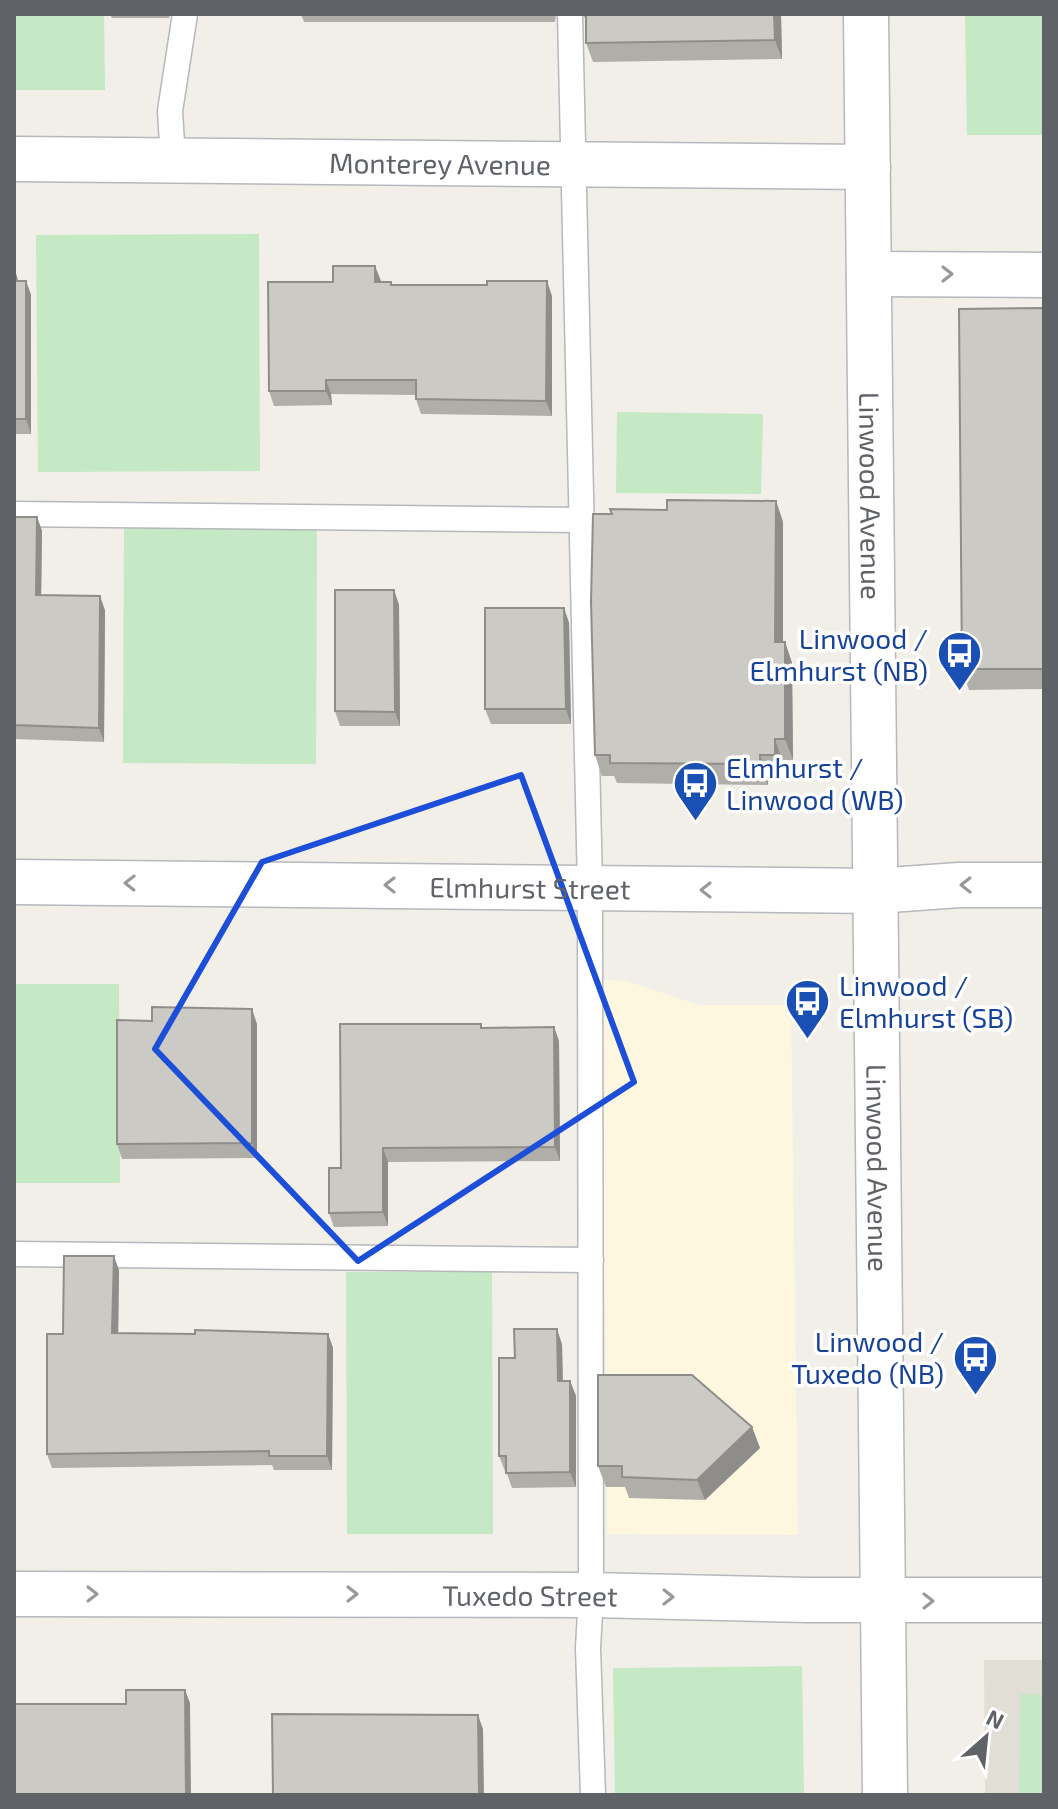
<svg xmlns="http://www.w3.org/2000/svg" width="1058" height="1809" font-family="'Exo 2',sans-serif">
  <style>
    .commercial { fill: #fef7e0 }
    .education { fill: #e1ded6 }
    .green { fill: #c5e8c5 }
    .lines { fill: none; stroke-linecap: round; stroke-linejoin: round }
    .service-casing { stroke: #b5b8bc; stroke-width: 27 }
    .minor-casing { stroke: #b5b8bc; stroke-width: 47 }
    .tertiary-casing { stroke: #b5b8bc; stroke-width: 47 }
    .service { stroke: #fff; stroke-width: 24 }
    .minor { stroke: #fff; stroke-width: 44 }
    .tertiary { stroke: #fff; stroke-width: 44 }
    .wall { fill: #afaea9 }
    .shaded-wall { fill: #8f8d8a }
    .building { fill: #cccac5; stroke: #8f8d8a; stroke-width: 2 }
    .oneway { stroke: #979a9d }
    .marked { fill: none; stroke: #1d4ed8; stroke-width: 6; stroke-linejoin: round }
    .labels { text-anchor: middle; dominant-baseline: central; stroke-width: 7; stroke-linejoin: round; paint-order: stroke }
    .street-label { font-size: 28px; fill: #5f6368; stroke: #fff }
    .transit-label { font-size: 28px; fill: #164399; stroke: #fff; text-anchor: end }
  </style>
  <rect width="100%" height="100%" fill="#f1efe8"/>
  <!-- commercial -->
  <polygon class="commercial" points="601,980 626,981 699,1005 791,1005 798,1535 607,1534"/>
  <!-- education -->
  <polygon class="education" points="984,1660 1044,1660 1044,1795 985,1795"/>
  <!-- green -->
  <g class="green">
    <polygon points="14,14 104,14 105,90 14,90"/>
    <polygon points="965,14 1044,14 1044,135 967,135"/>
    <polygon points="259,234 260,471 38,472 36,235"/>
    <polygon points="617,412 763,414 761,494 616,493"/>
    <polygon points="124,525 317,526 316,764 123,763"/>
    <polygon points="14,984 119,984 120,1183 14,1183"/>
    <polygon points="346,1272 492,1272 493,1534 347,1534"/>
    <polygon points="802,1666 804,1795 615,1795 613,1668"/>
    <polygon points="1020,1694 1044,1695 1044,1795 1019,1795"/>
  </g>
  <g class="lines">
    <defs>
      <g id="service">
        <polyline points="570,14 590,887 591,1595 588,1648 593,1795"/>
        <polyline points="173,160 170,111 185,14"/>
        <polyline points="14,514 581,520"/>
        <polyline points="14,1254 591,1260"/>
      </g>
      <g id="minor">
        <path id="s1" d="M 14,159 L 868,167"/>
        <polyline points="869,274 1044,275"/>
        <path id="s2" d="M 14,882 L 876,891 L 959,885 L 1044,885"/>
        <path id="s3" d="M 14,1594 L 591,1595 L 807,1600 L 1044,1600"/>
      </g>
      <g id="tertiary">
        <path id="s4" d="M 866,14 L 885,1795"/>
      </g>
    </defs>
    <!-- service casing -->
    <use href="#service" class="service-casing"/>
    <!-- minor casing -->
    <use href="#minor" class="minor-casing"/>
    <!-- tertiary casing -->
    <use href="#tertiary" class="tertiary-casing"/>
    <!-- service -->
    <use href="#service" class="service"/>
    <!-- minor -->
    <use href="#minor" class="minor"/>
    <!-- tertiary -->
    <use href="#tertiary" class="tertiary"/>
  </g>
  <!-- wall -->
  <g class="wall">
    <polygon points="110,14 170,14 169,18 112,18"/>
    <polygon points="301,14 556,14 555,22 304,22"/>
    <polygon points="583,14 781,14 782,59 593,62 586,43 586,21"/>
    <polygon points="14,267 18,281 26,281 31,295 31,434 14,434"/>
    <polygon points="392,285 552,296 552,416 421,414 416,399 416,395 331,394 332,405 274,406 269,391"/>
    <polygon points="1044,308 1044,689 969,690 962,669"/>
    <polygon points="776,501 783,522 783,642 785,642 792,663 793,760 782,760 782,776 768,775 768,785 617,783 614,776 602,776 595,755 612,514"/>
    <polygon points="14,517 37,517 42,531 41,595 105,610 104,742 14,739"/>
    <polygon points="394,590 399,605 400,726 340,726 335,711"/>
    <polygon points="564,608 569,623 571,724 491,724 485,709"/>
    <polygon points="257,1024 257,1158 122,1159 117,1144"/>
    <polygon points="481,1024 482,1028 554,1027 559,1041 560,1161 388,1162 388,1226 334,1227 329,1213 341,1168"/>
    <polygon points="119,1270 118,1333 328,1334 333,1348 332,1470 274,1470 272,1465 52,1468 47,1454 63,1334"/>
    <polygon points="562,1344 563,1381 570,1381 576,1396 576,1487 512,1488 506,1471 505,1471 499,1456 515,1358"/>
    <polygon points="752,1427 760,1448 705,1500 629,1498 625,1487 606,1487 598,1466"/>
  </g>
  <!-- shaded-wall -->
  <g class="shaded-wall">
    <polygon points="774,14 781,14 782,59 775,40"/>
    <polygon points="375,266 381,281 381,297 375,282"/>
    <polygon points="14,267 18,280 19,295 14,282"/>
    <polygon points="26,281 31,295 31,434 26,419"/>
    <polygon points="547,281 552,296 552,416 546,401"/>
    <polygon points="326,380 331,394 332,405 326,391"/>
    <polygon points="776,501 783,522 783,662 775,642"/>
    <polygon points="37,517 42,531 41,609 36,595"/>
    <polygon points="394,590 399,605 400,726 395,712"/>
    <polygon points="100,596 105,610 104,742 99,728"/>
    <polygon points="564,608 569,623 571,724 566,709"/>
    <polygon points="785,642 792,663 793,760 785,739"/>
    <polygon points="775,739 782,760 782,776 775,755"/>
    <polygon points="760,755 768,775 768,785 760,764"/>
    <polygon points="252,1009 257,1024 257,1158 252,1143"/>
    <polygon points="554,1027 559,1041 560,1161 555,1147"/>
    <polygon points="383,1148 388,1162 388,1226 383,1212"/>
    <polygon points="114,1256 119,1270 118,1347 112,1333"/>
    <polygon points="557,1329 562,1344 563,1396 558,1381"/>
    <polygon points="328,1334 333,1348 332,1470 327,1456"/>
    <polygon points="570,1381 576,1396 576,1487 570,1472"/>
    <polygon points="752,1427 760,1448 705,1500 697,1480"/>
    <polygon points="185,1690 190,1703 191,1795 186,1795"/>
    <polygon points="478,1715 483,1729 484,1795 479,1795"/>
  </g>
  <!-- building -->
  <g class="building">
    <polygon points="586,14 774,14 775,40 586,43"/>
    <polygon points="333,266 375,266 375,282 391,282 391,285 487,285 487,281 547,281 546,401 416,399 416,380 326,380 326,391 269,391 268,282 333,282"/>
    <rect x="14" y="281" width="12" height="138"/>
    <polygon points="1044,308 1044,669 962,669 959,309"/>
    <polygon points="667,500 776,501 775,642 785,642 785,739 775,739 775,755 760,755 760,764 610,763 610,755 595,755 591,602 593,514 612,514 610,509 667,510"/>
    <polygon points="14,517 37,517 36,595 100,596 99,728 14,725"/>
    <polygon points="335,590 394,590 395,712 335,711"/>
    <polygon points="485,608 564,608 566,709 485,709"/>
    <polygon points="152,1007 252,1009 252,1143 117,1144 117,1020 152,1021"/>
    <polygon points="340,1024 481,1024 481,1028 554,1027 555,1147 383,1148 383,1212 329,1213 329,1168 341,1168"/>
    <polygon points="64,1256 114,1256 112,1333 195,1334 195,1330 328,1334 327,1456 269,1456 269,1451 47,1454 47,1334 63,1334"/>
    <polygon points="514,1329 557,1329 558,1381 570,1381 570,1472 506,1473 506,1456 499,1456 499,1358 515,1358"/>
    <polygon points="598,1375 692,1375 752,1427 697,1480 622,1477 622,1466 598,1466"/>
    <polygon points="126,1690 185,1690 186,1795 14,1795 14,1704 126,1704"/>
    <polygon points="272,1714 478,1715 479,1795 273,1795"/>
  </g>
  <!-- one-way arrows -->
  <defs><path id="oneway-chevron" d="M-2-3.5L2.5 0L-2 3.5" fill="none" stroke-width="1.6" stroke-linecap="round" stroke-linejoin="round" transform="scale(2)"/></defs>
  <g class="oneway">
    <use href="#oneway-chevron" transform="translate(947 274)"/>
    <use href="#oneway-chevron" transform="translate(130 883) rotate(-179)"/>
    <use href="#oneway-chevron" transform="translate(390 885) rotate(-180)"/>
    <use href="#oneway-chevron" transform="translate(966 885) rotate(179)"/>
    <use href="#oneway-chevron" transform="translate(706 890) rotate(-180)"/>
    <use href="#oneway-chevron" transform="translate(92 1594)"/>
    <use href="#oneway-chevron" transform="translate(352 1594)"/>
    <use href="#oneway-chevron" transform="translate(668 1597) rotate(1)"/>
    <use href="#oneway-chevron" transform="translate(928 1601)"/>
  </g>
  <!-- marked area -->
  <path class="marked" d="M 521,775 L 634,1082 L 358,1261 L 155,1049 L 262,862 Z"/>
  <!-- icons -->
  <defs>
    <symbol id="bus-pin" viewBox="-11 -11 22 30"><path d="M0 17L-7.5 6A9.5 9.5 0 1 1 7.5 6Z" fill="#1a4fb4" stroke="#fff"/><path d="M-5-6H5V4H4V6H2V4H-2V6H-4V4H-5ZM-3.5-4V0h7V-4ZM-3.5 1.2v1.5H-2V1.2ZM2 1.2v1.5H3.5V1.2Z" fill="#fff"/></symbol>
  </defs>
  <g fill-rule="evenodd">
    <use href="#bus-pin" x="934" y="628" width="51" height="69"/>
    <use href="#bus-pin" x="670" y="758" width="51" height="69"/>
    <use href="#bus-pin" x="782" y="976" width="51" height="69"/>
    <use href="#bus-pin" x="950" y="1332" width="51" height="69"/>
  </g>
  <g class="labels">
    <!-- street labels -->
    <g class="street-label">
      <text stroke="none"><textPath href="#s1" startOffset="426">Monterey Avenue</textPath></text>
      <text stroke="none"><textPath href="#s4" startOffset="482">Linwood Avenue</textPath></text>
      <text stroke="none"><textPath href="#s2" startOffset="516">Elmhurst Street</textPath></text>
      <text stroke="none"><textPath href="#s4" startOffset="1154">Linwood Avenue</textPath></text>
      <text stroke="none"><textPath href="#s3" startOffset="516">Tuxedo Street</textPath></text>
    </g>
    <!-- transit labels -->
    <g class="transit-label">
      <text x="928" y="638">Linwood /<tspan x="928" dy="32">Elmhurst (NB)</tspan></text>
      <text x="726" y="767" text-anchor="start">Elmhurst /<tspan x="726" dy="32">Linwood (WB)</tspan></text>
      <text x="839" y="985" text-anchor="start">Linwood /<tspan x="839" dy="32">Elmhurst (SB)</tspan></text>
      <text x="944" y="1341">Linwood /<tspan x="944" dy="32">Tuxedo (NB)</tspan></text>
    </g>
  </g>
  <!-- border -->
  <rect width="1058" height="1809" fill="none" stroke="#5f6368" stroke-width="32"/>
  <!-- north arrow -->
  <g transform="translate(986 1737) rotate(27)" stroke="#ffffff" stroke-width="6" paint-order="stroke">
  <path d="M0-6L14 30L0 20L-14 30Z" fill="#5f6368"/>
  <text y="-12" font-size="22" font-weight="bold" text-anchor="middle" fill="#5f6368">N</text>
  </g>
</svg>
